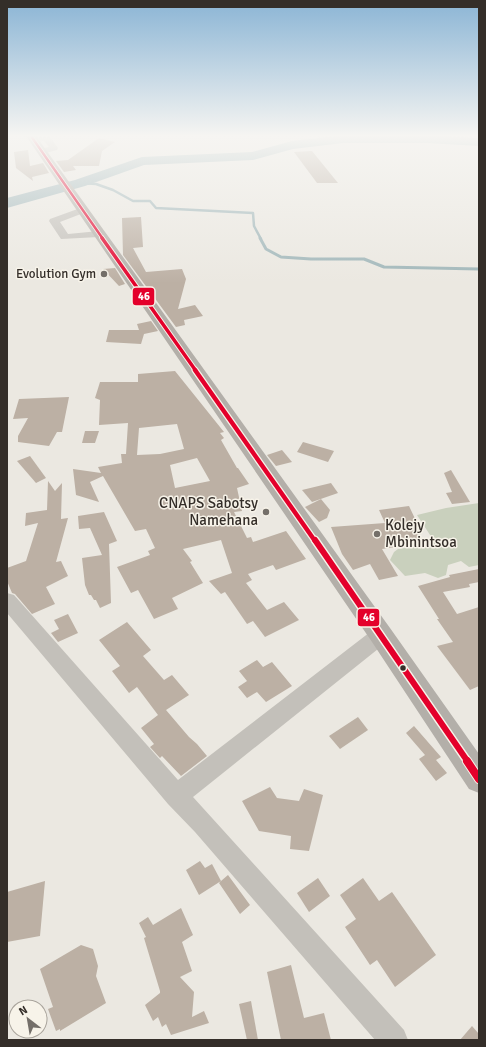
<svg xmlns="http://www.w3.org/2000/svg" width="486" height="1047" font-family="Signika,sans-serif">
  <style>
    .green { fill: #c9d0bd }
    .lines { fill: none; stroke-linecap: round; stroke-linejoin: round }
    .stream-far1 { stroke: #a0b6b9; stroke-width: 2.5 }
    .stream { stroke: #a0b6b9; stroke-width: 3 }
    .river { fill: #a0b6b9; fill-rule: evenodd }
    .building { fill: #bcb0a4; fill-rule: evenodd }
    .minor { fill: #c3c0ba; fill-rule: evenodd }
    .major { fill: #b3afa9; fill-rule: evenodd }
    .bus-1-far4-casing { stroke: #f7f3e9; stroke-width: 4 }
    .bus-1-far3-casing { stroke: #f7f3e9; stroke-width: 5.5 }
    .bus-1-far2-casing { stroke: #f7f3e9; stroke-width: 7 }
    .bus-1-far1-casing { stroke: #f7f3e9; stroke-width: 9 }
    .bus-1-casing { stroke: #f7f3e9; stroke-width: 10 }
    .bus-1-far4 { stroke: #e4002b; stroke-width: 2.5 }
    .bus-1-far3 { stroke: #e4002b; stroke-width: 3.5 }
    .bus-1-far2 { stroke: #e4002b; stroke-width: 4.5 }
    .bus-1-far1 { stroke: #e4002b; stroke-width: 6 }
    .bus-1 { stroke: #e4002b; stroke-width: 8 }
    .poi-dot { fill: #746f69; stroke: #f7f3e9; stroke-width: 1.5 }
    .bus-dot { fill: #342e29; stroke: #f7f3e9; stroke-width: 1.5 }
    .labels { text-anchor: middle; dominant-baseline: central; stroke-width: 3; stroke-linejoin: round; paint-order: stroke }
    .far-poi-label { font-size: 13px; fill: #342e29; stroke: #f7f3e9; text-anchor: end }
    .poi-label { font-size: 15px; fill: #342e29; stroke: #f7f3e9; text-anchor: end }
    .line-badge { stroke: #f7f3e9; stroke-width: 1.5 }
    .badge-label { font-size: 11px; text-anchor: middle; font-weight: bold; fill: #fff }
  </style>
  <rect width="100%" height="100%" fill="#ebe8e1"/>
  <!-- green -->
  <polygon class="green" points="479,503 479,565 469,567 461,561 448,565 446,575 438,578 425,573 405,576 390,560 394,552 398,549 426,545 432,538 417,515 446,508"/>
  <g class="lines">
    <!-- stream-far1 -->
    <polyline class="stream-far1" points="80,183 96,184 113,190 133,201 150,201 156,208 253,213 254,226 261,239"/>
    <!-- stream -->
    <polyline class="stream" points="260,238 266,249 281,257 311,259 364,259 384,267 479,269"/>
    <!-- river -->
    <polygon class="river" points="335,136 444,136 479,138 479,146 427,143 343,143 293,149 253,160 144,165 85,186 7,208 7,198 75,180 142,157 252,152 292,141"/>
  </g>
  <!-- building -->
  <g class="building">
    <polygon points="99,138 115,142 102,151 99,166 73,166 76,170 64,172 56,161 68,160"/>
    <polygon points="28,150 30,166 43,163 49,173 32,177 33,181 16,168 14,152"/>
    <polygon points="312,151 338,183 317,183 294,152"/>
    <polygon points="141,217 143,247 133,248 146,272 182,269 186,279 178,309 195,305 203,316 184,320 185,325 176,327 123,255 122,218"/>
    <polygon points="115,268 125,284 119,286 103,269"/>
    <polygon points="151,321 158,331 144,334 141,344 106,342 109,330 139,330 137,324"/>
    <path d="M 175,371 L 224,432 L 220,433 L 224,438 L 221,440 L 237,468 L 238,468 L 249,484 L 237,488 L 242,511 L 234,512 L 247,538 L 251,537 L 253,542 L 286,531 L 306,559 L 276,570 L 273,565 L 248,574 L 252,580 L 246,583 L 267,610 L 284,602 L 299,620 L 265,637 L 253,621 L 247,624 L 225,592 L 221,594 L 209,581 L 232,573 L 221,540 L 183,549 L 192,561 L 190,562 L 203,583 L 172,598 L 178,609 L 154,619 L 138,590 L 131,593 L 117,567 L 150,555 L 148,551 L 155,548 L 146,529 L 135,531 L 103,476 L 90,482 L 99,502 L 76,495 L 73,469 L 101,473 L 98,467 L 122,463 L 121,454 L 126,454 L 128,423 L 99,425 L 100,400 L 95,398 L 100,382 L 138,382 L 138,374 ZM 177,424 L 184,449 L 160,454 L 137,455 L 139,428 ZM 197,458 L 210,481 L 175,488 L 170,465 Z"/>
    <polygon points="69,397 62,432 57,432 49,446 18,442 18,436 28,418 13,419 19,399"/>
    <polygon points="85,431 99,431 95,443 82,443"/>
    <polygon points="303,442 334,451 328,462 297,452"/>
    <polygon points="282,450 292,462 276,466 267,455"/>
    <polygon points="30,456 46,478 36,483 17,461"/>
    <polygon points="451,470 470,502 452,504 446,493 452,492 444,473"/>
    <polygon points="48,481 55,491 62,483 61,519 68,518 56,562 61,561 68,576 46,587 55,604 32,614 15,594 12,593 7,581 7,568 26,561 38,523 25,526 26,513 47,510"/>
    <polygon points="331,483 338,493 312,502 302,490"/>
    <polygon points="321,499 330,510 327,518 319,522 305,507"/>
    <polygon points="409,506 418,525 414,526 422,543 382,549 398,576 379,580 370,564 353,570 342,554 331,527 385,523 379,510"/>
    <polygon points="104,512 117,541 109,544 111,603 100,608 96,600 94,600 91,595 89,595 85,585 82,558 102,555 90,528 79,529 78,516"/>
    <polygon points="479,569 479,582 469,584 470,587 443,592 457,614 479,607 479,686 470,690 437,646 453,642 437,619 439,619 418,586 450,577 449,575"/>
    <polygon points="68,614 78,633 58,642 51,633 59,629 54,620"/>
    <polygon points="127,622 151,650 143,656 164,680 172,675 189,695 166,710 189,737 197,744 207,756 181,776 162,756 160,758 150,747 154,744 141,728 158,715 137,687 129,693 112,671 120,666 99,640"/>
    <polygon points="257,660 263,667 272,662 292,686 266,702 257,692 247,698 238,687 247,681 239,671"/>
    <polygon points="358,717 368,730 340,749 329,736"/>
    <polygon points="414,726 441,757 436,760 447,773 436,781 419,759 425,755 406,733"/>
    <polygon points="270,787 277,798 299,801 304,789 323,795 309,851 290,849 291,836 259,831 242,801"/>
    <polygon points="200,861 205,868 212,864 221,881 228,875 250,905 240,914 219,883 221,881 199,895 186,870"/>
    <polygon points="318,878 330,896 309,912 297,893"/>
    <polygon points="363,878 379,901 392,892 436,955 395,987 377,960 370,965 345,927 356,919 340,895"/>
    <polygon points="45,881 40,936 7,942 7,892"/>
    <polygon points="181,908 193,935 182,942 192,971 180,977 194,992 192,1017 204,1011 209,1023 171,1035 166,1024 162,1027 158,1017 153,1021 145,1005 160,993 160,991 144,938 146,937 139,923 148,917 153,925"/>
    <polygon points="81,945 93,949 98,966 96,976 106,1003 60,1031 60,1029 56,1031 48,1009 53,1007 40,969"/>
    <polygon points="291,965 304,1018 324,1013 331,1040 281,1040 267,972"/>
    <polygon points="251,1001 258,1040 247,1040 239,1004"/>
    <polygon points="472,1026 479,1034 479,1040 460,1040"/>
  </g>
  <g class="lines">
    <!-- minor -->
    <g class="minor">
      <polygon points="29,136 50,137 58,148 57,150 42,154 39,153 38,151 39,149 49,147 44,141 29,139"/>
      <polygon points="83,207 86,208 88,210 86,212 60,222 68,234 99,231 104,234 99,237 61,239 49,221 50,219"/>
      <polygon points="7,593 14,595 178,780 374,629 381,627 388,629 391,635 388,641 193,797 404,1030 408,1040 375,1040 195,832 168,804 7,613"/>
    </g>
    <!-- major -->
    <polygon class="major" points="26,136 36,136 390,628 479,754 479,793 469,789 372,642"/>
    <defs>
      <polyline id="bus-1-far4" points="31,136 103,239"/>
      <polyline id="bus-1-far3" points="102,238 196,371"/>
      <polyline id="bus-1-far2" points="195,370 315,541"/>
      <polyline id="bus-1-far1" points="315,540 468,762"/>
      <polyline id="bus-1" points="467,761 479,779"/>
    </defs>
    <!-- bus-1-far4 casing -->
    <use href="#bus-1-far4" class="bus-1-far4-casing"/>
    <!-- bus-1-far3 casing -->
    <use href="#bus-1-far3" class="bus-1-far3-casing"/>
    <!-- bus-1-far2 casing -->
    <use href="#bus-1-far2" class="bus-1-far2-casing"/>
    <!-- bus-1-far1 casing -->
    <use href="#bus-1-far1" class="bus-1-far1-casing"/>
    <!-- bus-1 casing -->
    <use href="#bus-1" class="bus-1-casing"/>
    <!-- bus-1-far4 -->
    <use href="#bus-1-far4" class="bus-1-far4"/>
    <!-- bus-1-far3 -->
    <use href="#bus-1-far3" class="bus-1-far3"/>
    <!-- bus-1-far2 -->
    <use href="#bus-1-far2" class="bus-1-far2"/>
    <!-- bus-1-far1 -->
    <use href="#bus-1-far1" class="bus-1-far1"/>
    <!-- bus-1 -->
    <use href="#bus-1" class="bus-1"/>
  </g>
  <!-- sky -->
  <linearGradient id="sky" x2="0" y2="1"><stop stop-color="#8bb5d5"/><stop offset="0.48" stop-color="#f6f5f2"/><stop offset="1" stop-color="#f6f5f2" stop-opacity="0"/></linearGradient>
  <rect width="486" height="283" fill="url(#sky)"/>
  <!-- markers -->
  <g class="poi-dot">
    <circle cx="104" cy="274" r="4"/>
    <circle cx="266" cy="512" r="4"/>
    <circle cx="377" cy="534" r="4"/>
  </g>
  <circle class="bus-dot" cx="403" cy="668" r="3.5"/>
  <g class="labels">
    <!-- far-poi labels -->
    <g class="far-poi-label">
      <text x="96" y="274">Evolution Gym</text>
    </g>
    <!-- poi labels -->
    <g class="poi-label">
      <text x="258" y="503">CNAPS Sabotsy<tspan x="258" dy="17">Namehana</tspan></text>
      <text x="385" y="525" text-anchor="start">Kolejy<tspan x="385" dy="17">Mbinintsoa</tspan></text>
    </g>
  </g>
  <g class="line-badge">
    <rect x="132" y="287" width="23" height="19" rx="4" fill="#e4002b"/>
    <rect x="357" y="608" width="23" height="19" rx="4" fill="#e4002b"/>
  </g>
  <g class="badge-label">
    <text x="144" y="300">46</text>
    <text x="369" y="621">46</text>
  </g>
  <!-- border -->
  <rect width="486" height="1047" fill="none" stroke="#342e29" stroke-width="16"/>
  <!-- north arrow -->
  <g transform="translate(28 1019) rotate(329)"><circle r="19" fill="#f7f3e9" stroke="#a9a49c"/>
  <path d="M0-3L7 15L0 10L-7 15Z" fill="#746f69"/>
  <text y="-6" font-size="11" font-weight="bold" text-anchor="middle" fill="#342e29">N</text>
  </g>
</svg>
